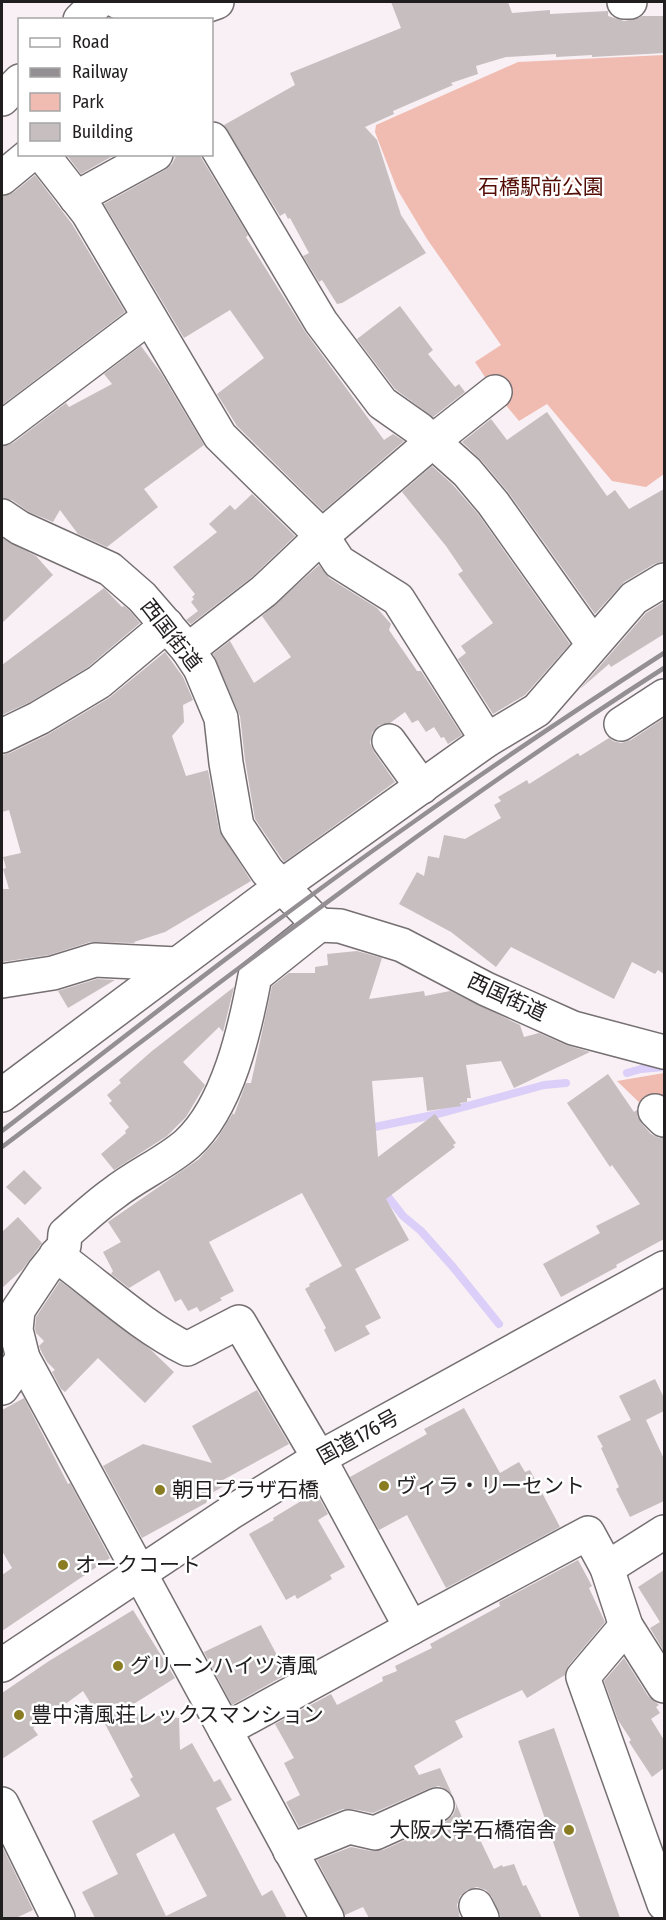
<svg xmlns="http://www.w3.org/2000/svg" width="666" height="1920" viewBox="0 0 666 1920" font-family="'Fira Sans Condensed','Noto Sans JP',sans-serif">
<rect width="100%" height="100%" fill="#f8f0f4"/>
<g fill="#f0bcb2">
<polygon points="664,55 664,474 646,487 612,481 547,404 519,421 495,392 475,362 501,345 427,239 397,189 375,132 376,125 518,62"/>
<polygon points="664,1073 664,1109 645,1108 617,1081"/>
</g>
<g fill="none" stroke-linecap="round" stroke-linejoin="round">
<g stroke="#dbcef8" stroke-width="8">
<polyline points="627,1073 641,1069 664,1067"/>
<polyline points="365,1129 438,1114 544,1085 566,1083"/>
<polyline points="382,1189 403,1216 421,1231 453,1267 499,1324"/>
</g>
</g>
<g fill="#c6bebf" fill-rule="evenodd">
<polygon points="391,2 508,2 512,13 550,10 550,14 608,11 608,16 624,21 639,18 642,16 664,16 664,53 592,57 592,55 556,57 556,54 506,57 476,66 478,74 451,83 453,85 393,111 394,114 365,127 377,140 401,215 426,253 342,303 337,304 322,280 319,282 303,256 309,253 290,218 288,219 285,213 280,216 224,125 295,85 290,73 401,28"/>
<polygon points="66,154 116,154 81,174"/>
<polygon points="177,154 199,154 248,235 246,237 306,333 384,440 393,434 404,441 323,511 237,426 217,394 264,358 230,310 184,338 104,204 165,170 172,164"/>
<polygon points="35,175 72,224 125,312 2,405 2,196 14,192"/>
<polygon points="400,306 433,350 428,354 455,387 459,384 465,392 433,417 395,389 357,339"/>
<polygon points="141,346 161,373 204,445 144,489 158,507 107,547 78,534 60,510 53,522 29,512 12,500 2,498 2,446 13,443 66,403 69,407 112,384 104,374"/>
<polygon points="547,412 607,496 615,490 629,509 664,489 664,561 654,564 624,582 595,614 508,492 481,460 462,442 491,419 507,440"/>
<polygon points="432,466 453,485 478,514 570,644 525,695 493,714 458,659 466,653 461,646 493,623 458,574 463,571 446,546 402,492"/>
<polygon points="252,494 295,536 252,577 191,624 186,620 198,611 191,602 194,599 192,597 195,594 173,567 217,532 209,524 230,505 235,510"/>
<polygon points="2,538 36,556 53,575 2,623"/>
<polygon points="319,565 329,578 377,608 391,624 389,630 417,671 421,671 462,735 448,744 444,737 441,738 434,727 426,732 418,720 412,723 405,712 390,723 379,725 372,733 370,743 374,752 395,782 284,862 255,819 245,760 240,716 213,654 230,641 254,683 291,657 262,616"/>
<polygon points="104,588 122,607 124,606 129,610 140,623 88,667 30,702 2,715 2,665"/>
<polygon points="664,602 664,634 611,667 609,664 580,689 646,613"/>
<polygon points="165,652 183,677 193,700 183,705 184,722 172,736 186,776 208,770 219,830 251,881 165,932 134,942 135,943 90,942 49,955 2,962 2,889 9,889 3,869 6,868 3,857 21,853 9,810 2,812 2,755 10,753 47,735 109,698"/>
<polygon points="664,718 664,974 658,970 655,974 632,962 614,999 511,947 496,967 451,932 399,904 417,872 424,876 428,856 439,858 444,835 465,839 501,818 494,805 501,801 498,797 527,780 529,784 578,753 580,756 609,738 613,741 621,743 631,740"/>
<polygon points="357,951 382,958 369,999 424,991 425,996 450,991 520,1025 524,1037 539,1033 566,1045 590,1052 514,1088 501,1061 466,1065 471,1098 467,1098 467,1102 460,1103 461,1106 427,1111 423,1077 372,1081 378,1157 435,1114 456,1143 453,1145 455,1147 386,1199 409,1240 355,1269 381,1318 365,1326 370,1334 335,1352 324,1330 326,1328 305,1289 310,1286 309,1284 342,1266 302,1193 209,1242 234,1291 220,1298 222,1300 200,1312 197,1307 188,1311 181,1299 175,1302 159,1270 129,1288 111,1274 113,1271 103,1252 121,1242 108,1222 199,1159 217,1139 233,1113 234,1115 246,1083 251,1083 272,986 289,973 315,973 315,967 328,965 327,954"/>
<polygon points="97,979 115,980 68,1008 58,991"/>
<polygon points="234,987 223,1032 219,1027 183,1062 205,1085 186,1117 167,1136 114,1170 101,1154 126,1133 125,1131 129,1127 109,1103 112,1101 107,1095 121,1083 119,1080 152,1051"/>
<polygon points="608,1074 634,1112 637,1110 637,1116 642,1124 651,1134 659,1138 664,1138 664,1239 616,1265 617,1267 561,1297 543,1264 600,1233 596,1226 640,1204 612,1165 610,1167 567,1103"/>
<polygon points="24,1170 42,1188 25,1205 6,1187"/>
<polygon points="18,1217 42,1243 22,1270 2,1288 2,1232"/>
<polygon points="60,1281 150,1349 174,1372 145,1403 98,1358 65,1392 61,1389 52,1372 55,1370 47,1362 41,1351 39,1346 44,1341 36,1333 35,1329 36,1317"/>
<polygon points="655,1379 664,1398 664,1411 646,1420 664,1459 664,1501 630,1517 616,1489 619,1487 601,1448 603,1447 597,1436 631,1420 619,1396"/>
<polygon points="257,1390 289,1444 221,1481 224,1486 210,1494 206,1503 142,1538 103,1466 143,1444 212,1463 192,1426"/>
<polygon points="24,1398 68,1484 70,1483 110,1558 2,1631 2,1575 12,1568 2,1551 2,1410"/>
<polygon points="464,1408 500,1473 519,1462 525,1472 530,1470 560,1527 446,1588 407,1515 379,1530 350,1477 427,1434 424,1429"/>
<polygon points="316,1492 328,1514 318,1520 345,1567 330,1575 332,1579 297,1599 295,1595 286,1600 249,1534 274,1520 273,1518"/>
<polygon points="578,1560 592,1586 589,1588 605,1622 569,1665 565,1675 527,1698 522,1690 455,1721 463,1737 414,1766 419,1775 440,1768 452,1794 447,1790 439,1786 430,1788 373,1813 353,1809 343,1809 299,1827 286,1802 300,1795 284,1763 294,1758 275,1724 331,1694 337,1705 383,1681 382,1677 397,1671 395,1666 432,1648 430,1644 500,1606 499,1602"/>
<polygon points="664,1570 664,1649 663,1650 650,1628 660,1622 638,1587"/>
<path d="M133,1610L175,1678L121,1712L179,1718L180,1750L192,1743L214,1782L220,1779L232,1800L216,1808L262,1896L272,1890L287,1918H95L82,1892L118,1874L92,1821L140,1796L130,1779L133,1777L104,1722L103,1723L83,1691L33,1728L38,1735L2,1759V1693L49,1661ZM174,1833L207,1896L166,1916L136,1854Z"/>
<polygon points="261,1625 287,1674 232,1705 204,1652"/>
<polygon points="624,1658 648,1696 659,1705 656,1707 660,1713 651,1719 664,1740 664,1768 652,1777 629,1742 631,1740 618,1720 604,1681"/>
<polygon points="554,1728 620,1918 580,1918 569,1888 518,1741"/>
<polygon points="455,1801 466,1827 472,1823 494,1869 502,1865 503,1867 514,1864 523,1886 526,1885 542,1918 501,1918 492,1897 486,1890 477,1887 467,1890 460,1896 457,1905 460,1918 369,1918 363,1907 345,1915 317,1860 351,1847 371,1851 383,1850 445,1822 453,1815 456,1807"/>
<polygon points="2,1846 33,1910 16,1918 2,1918"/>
</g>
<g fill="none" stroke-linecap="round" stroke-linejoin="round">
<defs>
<g id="minor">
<polyline points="118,2 160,11 186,13 217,2"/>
<polyline points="624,2 630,2"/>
<polyline points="80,20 98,2"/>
<polyline points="2,99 20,81"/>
<polyline points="212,139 321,322 382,403 419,429 467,472 493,503 593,644"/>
<polyline points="42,154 88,213 220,436 322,536 339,562 398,599 487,740"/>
<polyline points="2,178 31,154"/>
<polyline points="76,198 156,154"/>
<polyline points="2,428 149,317"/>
<polyline points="2,516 20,528 110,569 142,597 188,650 200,668 221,718 226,763 237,826 267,871 319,925"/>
<polyline points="188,650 264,591 322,536 433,441 495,392"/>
<polyline points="621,724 664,696"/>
<polyline points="2,736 39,718 99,682 167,625"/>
<polyline points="389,741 422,787"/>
<path d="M319,925L255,976C245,1029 228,1107 187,1144C165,1163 137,1175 114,1193C97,1205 81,1220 65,1234L64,1246L44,1271L18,1310L16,1330L23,1358L327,1918"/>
<polyline points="319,925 340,926 402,945 486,989 573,1028 664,1052"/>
<polyline points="2,981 53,973 95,960 177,964"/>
<polyline points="2,1095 282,886 487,740 537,710 634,598 664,580"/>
<polyline points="655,1111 664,1120"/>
<path d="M56,1255C99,1286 139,1325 187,1349L239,1322L319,1458L411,1628L588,1533L607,1568L626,1626L664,1686"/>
<polyline points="2,1388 23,1358"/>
<polyline points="607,1568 664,1532"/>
<polyline points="626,1626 583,1677 664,1904"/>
<polyline points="225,1730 411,1628"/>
<polyline points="2,1804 58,1918"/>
<polyline points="290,1851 349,1827 375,1833 437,1805"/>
<polyline points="476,1906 482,1918"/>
</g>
<polyline id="highway" points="2,1665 230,1513 319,1458 664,1268"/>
</defs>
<use href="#minor" stroke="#756f72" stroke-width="36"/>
<use href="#highway" stroke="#756f72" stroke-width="36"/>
<use href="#minor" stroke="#fff" stroke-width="33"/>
<use href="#highway" stroke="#fff" stroke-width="33"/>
<g stroke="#948f92" stroke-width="4.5">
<path d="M2,1131C137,1027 272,921 412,823C495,764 579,708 664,653"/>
<path d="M2,1147C220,983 434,815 664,668"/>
</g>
</g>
<g fill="#8a7c22" stroke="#fff" stroke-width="2">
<circle cx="384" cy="1486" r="6"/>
<circle cx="160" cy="1490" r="6"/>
<circle cx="63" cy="1565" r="6"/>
<circle cx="118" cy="1666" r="6"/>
<circle cx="19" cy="1715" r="6"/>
<circle cx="569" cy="1830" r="6"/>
</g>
<g text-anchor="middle" stroke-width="5" stroke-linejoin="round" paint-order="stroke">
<g font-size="21" fill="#520c03" stroke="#fff">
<text x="541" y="194">石橋駅前公園</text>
</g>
<g font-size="21" fill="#211e20" stroke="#fff">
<text transform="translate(171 635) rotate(52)" y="7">西国街道</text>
<text transform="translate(507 997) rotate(25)" y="7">西国街道</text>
<text transform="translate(358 1437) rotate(-29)" y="7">国道176号</text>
</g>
<g font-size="21" fill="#211e20" stroke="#fff" text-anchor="start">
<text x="396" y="1493">ヴィラ・リーセント</text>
<text x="172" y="1497">朝日プラザ石橋</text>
<text x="75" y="1572">オークコート</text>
<text x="130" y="1673">グリーンハイツ清風</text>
<text x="31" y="1722">豊中清風荘レックスマンション</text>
<text x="557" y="1837" text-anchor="end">大阪大学石橋宿舎</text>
</g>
</g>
<rect width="666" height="1920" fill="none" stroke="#211e20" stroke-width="6"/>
<rect x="18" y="18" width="195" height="138" fill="#ffffff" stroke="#a6a5a6" stroke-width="1.5"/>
<rect x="30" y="38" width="30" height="9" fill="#ffffff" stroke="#a6a5a6" stroke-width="1.5"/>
<text x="72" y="48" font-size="18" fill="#211e20">Road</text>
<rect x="30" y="68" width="30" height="9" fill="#948f92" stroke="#a6a5a6" stroke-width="1.5"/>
<text x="72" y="78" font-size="18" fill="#211e20">Railway</text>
<rect x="30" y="93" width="30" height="18" fill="#f0bcb2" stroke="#a6a5a6" stroke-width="1.5"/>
<text x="72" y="108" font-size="18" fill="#211e20">Park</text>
<rect x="30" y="123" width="30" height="18" fill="#c6bebf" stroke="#a6a5a6" stroke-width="1.5"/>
<text x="72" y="138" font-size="18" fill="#211e20">Building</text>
</svg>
